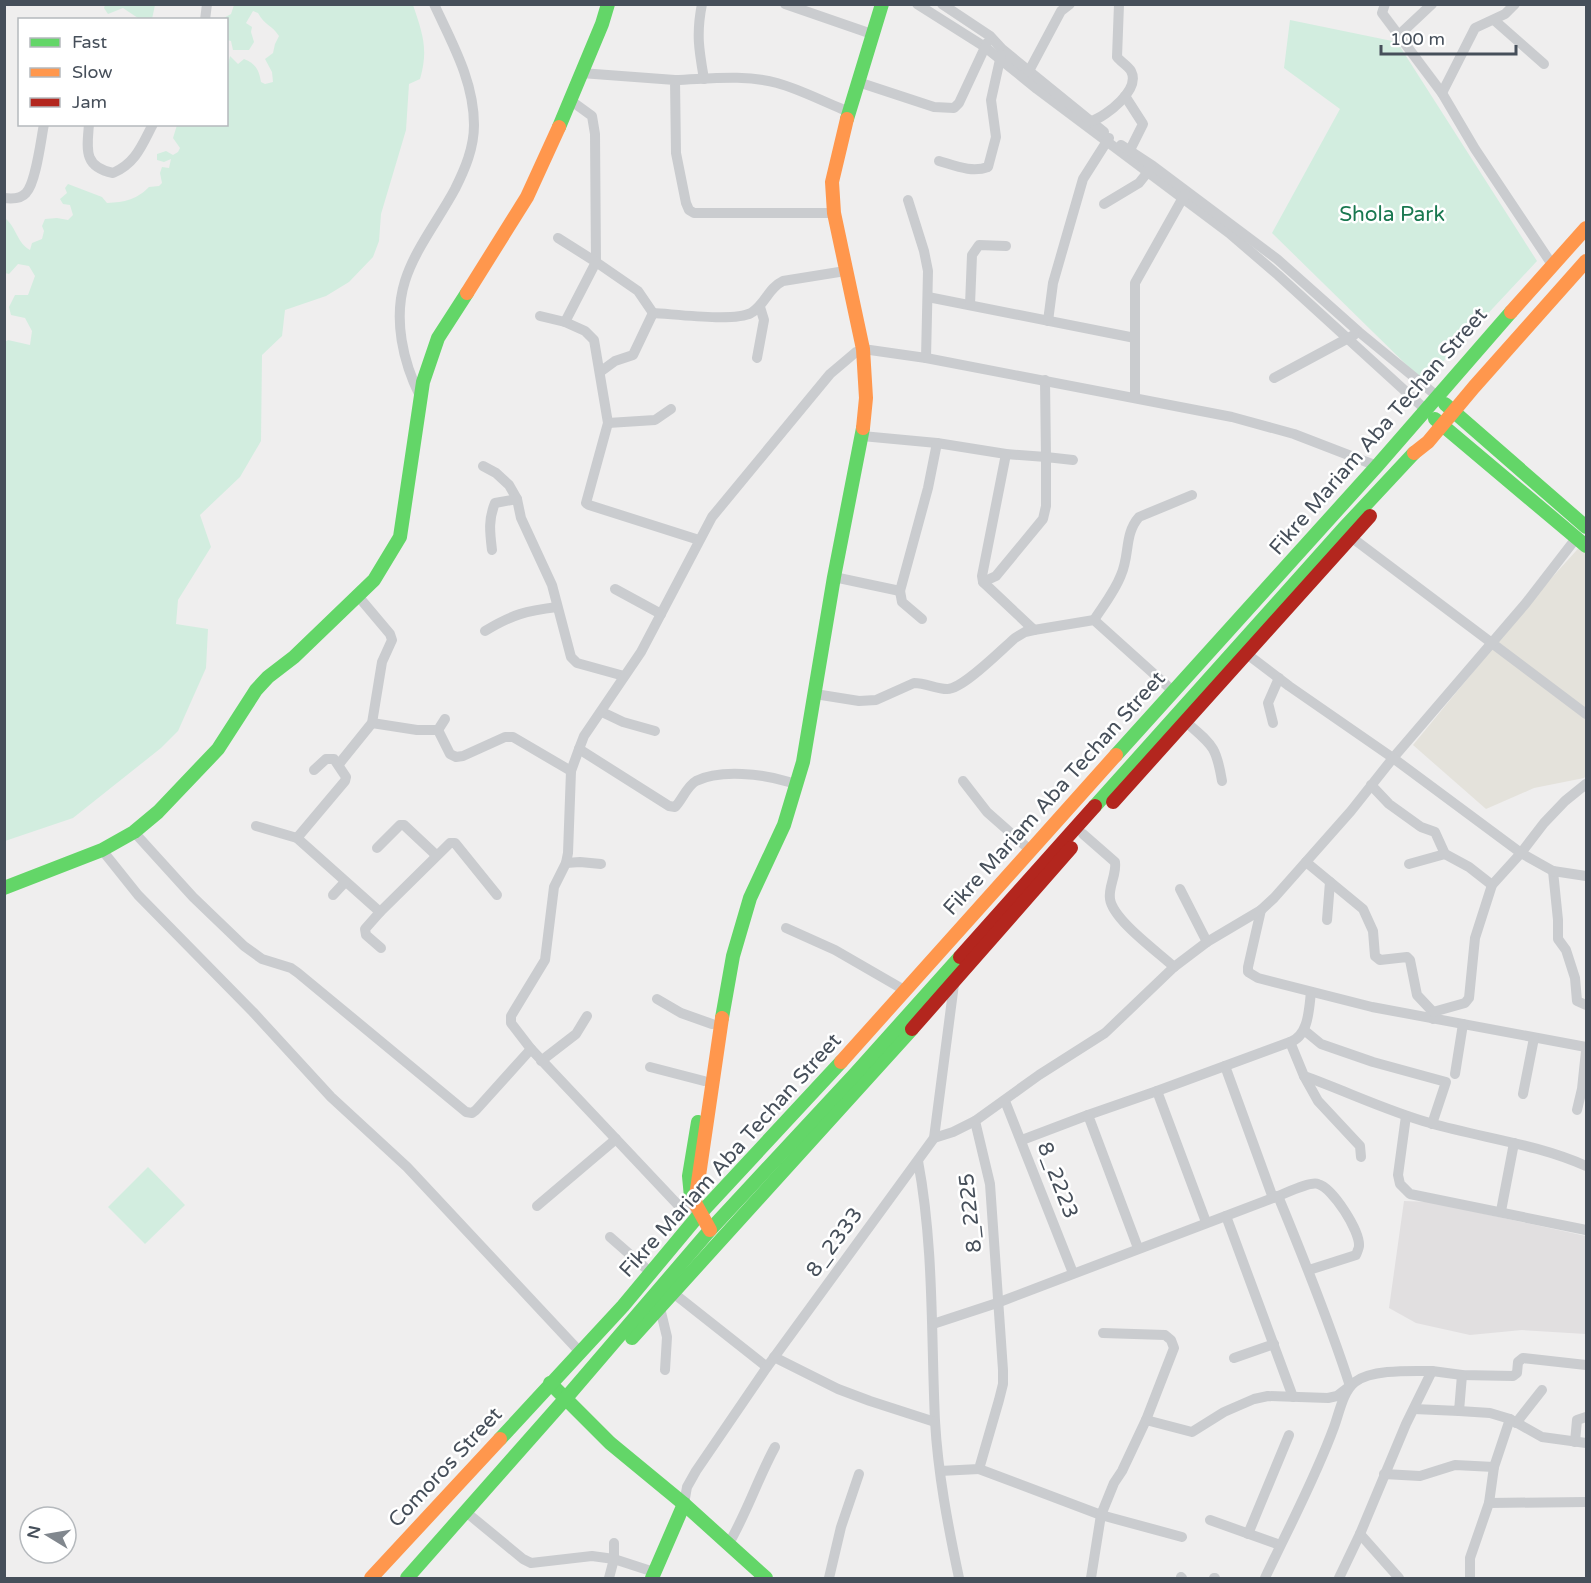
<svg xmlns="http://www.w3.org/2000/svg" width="1591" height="1583" viewBox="0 0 1591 1583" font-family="'Varela Round',sans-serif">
<rect width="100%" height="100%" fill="#efeeee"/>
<polygon fill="#e4e2db" points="1585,541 1586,775 1584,778 1534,788 1486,809 1413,745 1537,594"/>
<polygon fill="#e1dfe0" points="1404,1201 1430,1202 1586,1236 1586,1334 1522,1330 1470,1335 1416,1323 1389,1308"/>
<g fill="#d2eddf">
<polygon points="105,5 105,4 155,5 152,19 138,18 123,8 108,14 104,8"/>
<path d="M234,5H413C422,32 429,49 420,79L409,84L406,130L381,214L379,241L373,257L349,282L326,296L285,310L282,336L262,355L261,441L240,477L200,515L211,547L178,600L176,624L208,629L206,668L178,731L161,748L73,818L5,841V342L8,340L30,345L32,331L25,318L11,315L9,307L15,295H28L35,276L29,266L18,264L9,274L5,273V218C17,228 17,243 30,250L32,243L42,239L44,231L42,226L45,219L57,218L68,220L73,215L70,205L63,204L60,199L67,193L65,188L68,184L102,197L107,203C125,202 136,200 149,187L159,186L162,183L160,173L162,167L169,168L171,159L164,162L157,160V154L166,151L173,155L178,152L180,148L173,138L177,125L226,124L227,68L230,56L238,64L244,59C256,64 259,70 261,82L265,84L273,82L272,72L265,59L273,53L275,44L279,36C272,25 265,26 258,13L253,11L246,23L252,27L251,32L254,42L249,50H233L231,41L227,40L226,20L222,19L231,14Z"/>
<polygon points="1290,20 1397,42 1537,261 1424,382 1272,233 1340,109 1284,68"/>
<polygon points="148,1167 185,1205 145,1244 108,1207"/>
</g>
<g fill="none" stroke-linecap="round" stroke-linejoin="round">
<g stroke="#cacccf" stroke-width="10">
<path d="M702,4C696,34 699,50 704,79"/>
<polyline points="785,4 866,32"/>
<polyline points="917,4 985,47 1037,89 1229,233 1278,275 1426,410"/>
<polyline points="942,4 990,36 1002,49 1104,132"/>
<polyline points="1385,4 1382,13 1442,93 1475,149 1553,266"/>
<polyline points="205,20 207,4"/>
<polyline points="1494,20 1544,64"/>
<polyline points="1399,35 1432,4"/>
<polyline points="1029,71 1061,11 1070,4"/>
<polyline points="581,73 675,80 676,153 686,203 689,210 694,213 834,213"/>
<path d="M675,80C708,79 744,74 777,83C799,89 820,100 842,109"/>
<polyline points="858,82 934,107 954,108 959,103 987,43"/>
<polyline points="1442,93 1475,28 1505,14 1515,4"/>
<polyline points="1125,96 1143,124 1130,150"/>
<polyline points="570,100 592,116 595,134 596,262 638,291 653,313"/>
<path d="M1092,121C1106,116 1141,90 1131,71C1128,66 1121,62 1117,57L1119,4"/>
<path d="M89,124C87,149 83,167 113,173C136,163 142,145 153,124"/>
<polyline points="1121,145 1153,166 1277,259 1359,332 1437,396"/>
<path d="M939,161C956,166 972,173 988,167L996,137L991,100L1001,55"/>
<path d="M4,198C12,199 21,199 26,193C36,183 41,139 44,124"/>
<polyline points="908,200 924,251 928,271 926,358"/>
<polyline points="1104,204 1139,183 1151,168"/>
<polyline points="558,238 596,262 565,322 585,331 594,340 608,423 586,503 589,505 699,540"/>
<polyline points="928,297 1135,338"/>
<polyline points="970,305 972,255 979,245 1006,246"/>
<path d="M653,313C674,314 734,322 751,313C765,305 768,288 783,281L839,272"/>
<polyline points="540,316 565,322"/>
<polyline points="1048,321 1053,283 1083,179 1109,138"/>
<polyline points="757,358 764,320 760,307"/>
<polyline points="600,372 615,361 633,355 653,313"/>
<polyline points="1274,378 1354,335"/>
<path d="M420,396C403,362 393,319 405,281C415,249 439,219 455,189C465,169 474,148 474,125C474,81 452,43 434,4"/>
<polyline points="1135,397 1135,283 1185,194"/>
<polyline points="608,423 655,420 671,409"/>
<polyline points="862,436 937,443 1006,454 1046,457 1045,380"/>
<polyline points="1006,454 982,576 983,582 1034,630"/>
<polyline points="483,466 496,473 509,485 517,499 521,518 552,585 571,657 577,663 624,676"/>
<polyline points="1351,537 1586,714"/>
<path d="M492,550C490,533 488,520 495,503L517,499"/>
<polyline points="834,577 900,591 928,488 937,443"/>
<polyline points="983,582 996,576 1043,519 1046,506 1046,457 1073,460"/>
<polyline points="615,589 661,614"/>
<polyline points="900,591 902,602 922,619"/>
<path d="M1094,620C1103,606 1115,591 1121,575C1130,555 1124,534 1139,517L1192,495"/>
<path d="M485,631C513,614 526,611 557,607"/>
<polyline points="1247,654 1289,686 1393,758 1526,603 1577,537"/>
<path d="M815,694L859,701L876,700L914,683C926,683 936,689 947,689C962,690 1001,650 1015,638L1025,632L1034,630L1094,620L1174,692"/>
<polyline points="602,712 623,722 655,731"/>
<path d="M1186,722C1212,745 1216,745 1222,781"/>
<polyline points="372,723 417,730 438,730 445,719"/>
<polyline points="1273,723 1268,703 1279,678"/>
<polyline points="438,730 450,754 456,757 463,756 505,737 513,737 571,771"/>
<path d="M579,749L669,806L675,807C682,800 687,786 696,781C720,769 764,774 789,782"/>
<polyline points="339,764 372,723 382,662 392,640 390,634 358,596"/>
<polyline points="963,781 987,812 1030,850"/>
<polyline points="1371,785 1389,804 1421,827 1435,832 1445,854 1469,867 1492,885"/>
<polyline points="256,826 297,838 380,912"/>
<polyline points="134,832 193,897 244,946 262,959 291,968 298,973 466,1112 472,1113 476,1110 531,1049"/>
<path d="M1083,834L1115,862C1117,874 1108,887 1110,899C1113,920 1158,952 1174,967"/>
<polyline points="297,838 345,781 346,777 334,759 326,759 314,770"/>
<polyline points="377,848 400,825 404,825 436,855"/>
<polyline points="102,850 138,895 253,1012 331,1097 407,1167 580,1352"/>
<polyline points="1306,862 1363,909 1373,931 1375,956 1380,960 1407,957 1410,960 1417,995 1433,1012 1433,1019"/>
<polyline points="566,863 580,862 601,864"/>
<polyline points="1409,864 1445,854"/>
<polyline points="1553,871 1558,920 1558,939 1566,950 1575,978 1577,1001 1586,1005"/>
<polyline points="1180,889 1207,942"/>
<polyline points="333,895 345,882"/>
<polyline points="1261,910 1248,967 1248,972 1258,978 1372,1007 1586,1047"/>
<polyline points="1327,920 1330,882"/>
<polyline points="786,928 835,950 906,991"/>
<polyline points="381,948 366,935 365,929 380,912 450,843 455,843 497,895"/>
<polyline points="657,999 681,1013 712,1024"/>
<polyline points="1433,1012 1465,1003 1469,998 1475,938 1492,885 1521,853 1544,823 1565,801 1586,784"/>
<polyline points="1304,1030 1321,1044 1373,1062 1446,1082 1432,1124"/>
<path d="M1290,1042C1309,1036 1309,1008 1311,992"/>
<polyline points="541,1061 576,1034 587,1016"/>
<polyline points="1225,1066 1273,1198"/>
<polyline points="650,1067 704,1081"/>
<polyline points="1455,1074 1463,1024"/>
<polyline points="1304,1076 1318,1101 1360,1146 1361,1157"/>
<path d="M1157,1091L1290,1042L1304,1076C1346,1091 1387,1111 1430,1123C1482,1138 1537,1144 1586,1166"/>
<polyline points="1523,1094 1534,1038"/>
<polyline points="1005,1101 1073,1273"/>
<polyline points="1577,1110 1582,1089 1586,1051"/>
<polyline points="1406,1116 1398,1175 1400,1184 1410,1194 1586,1230"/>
<polyline points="934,1138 953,1132 975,1121 1039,1075 1105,1033 1174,967 1207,942 1261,910 1274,898 1351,811 1393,758 1521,853 1553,871 1586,876"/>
<polyline points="1022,1140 1088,1115"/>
<path d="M918,1161C934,1246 931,1334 935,1421C938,1474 948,1526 959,1578"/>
<path d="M1278,1196C1286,1193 1311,1181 1318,1184C1333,1188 1360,1231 1359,1246C1359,1248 1357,1252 1356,1255L1309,1270"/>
<polyline points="537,1206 616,1139"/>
<polyline points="695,1209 680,1207 531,1049 511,1023 511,1016 545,960 554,887 566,863 568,853 571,771 579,749 584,736 641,652 712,517 830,374 856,352 863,349 926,358 1232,417 1294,434 1377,466"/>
<polyline points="1501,1211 1514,1143"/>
<polyline points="1226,1216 1293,1397"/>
<polyline points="610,1237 650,1272"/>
<polyline points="1138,1248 1088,1115 1157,1091 1206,1222"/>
<polyline points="672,1292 767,1367"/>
<polyline points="660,1308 667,1337 665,1370"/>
<path d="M933,1324L997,1303L1278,1196C1304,1259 1329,1321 1350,1386L1337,1396L1328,1398L1268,1396L1254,1399L1224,1412L1192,1432L1146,1420"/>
<polyline points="774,1357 838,1389 870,1401 935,1422"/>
<polyline points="1234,1358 1274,1344"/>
<polyline points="1432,1371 1462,1375 1513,1376 1517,1373 1518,1362 1523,1358 1586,1365"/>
<polyline points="1414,1409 1459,1411 1462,1375"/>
<polyline points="1459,1411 1490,1413 1510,1419 1542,1437 1586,1443"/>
<polyline points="1516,1423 1542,1390"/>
<polyline points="1575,1442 1577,1420 1586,1417"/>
<polyline points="979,1469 1101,1515 1182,1537"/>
<polyline points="940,1471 979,1469 999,1400 1003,1384 1003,1370 990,1184 975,1121"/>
<polyline points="1384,1474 1420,1476 1455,1465 1494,1467"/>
<polyline points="1489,1503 1494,1467 1510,1419"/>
<polyline points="684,1504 687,1487 696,1471 767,1367 934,1138 954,984"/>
<polyline points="466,1512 523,1559 531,1563 592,1556 614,1559 654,1572"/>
<polyline points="1210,1520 1280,1545"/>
<polyline points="1248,1534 1289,1435"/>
<polyline points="1360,1534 1399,1578"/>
<path d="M728,1545C747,1513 758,1478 775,1447"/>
<polyline points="1181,1577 1182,1578"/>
<polyline points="609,1578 614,1559 614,1543"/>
<polyline points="829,1578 841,1527 859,1474"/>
<polyline points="1091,1578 1101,1515 1114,1483 1122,1471 1146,1420 1174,1348 1171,1340 1165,1335 1103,1333"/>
<polyline points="1214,1578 1215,1578"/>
<path d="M1265,1578C1288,1529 1315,1479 1334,1427C1339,1414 1343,1391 1355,1382C1372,1369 1411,1371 1432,1371L1406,1424L1360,1534L1339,1578"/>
<polyline points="1470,1578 1470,1558 1489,1503 1586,1502"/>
</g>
<g stroke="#63d668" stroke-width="14">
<polyline points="847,119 882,4"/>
<polyline points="559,127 602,24 608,4"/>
<polyline points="1445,404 1586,527"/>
<polyline points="1435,419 1586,546"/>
<polyline points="1116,755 1377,466 1511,312"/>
<polyline points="1095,806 1344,528 1414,453"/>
<polyline points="4,888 102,850 134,832 158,812 218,749 256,690 268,677 294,657 374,580 400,537 423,382 438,338 467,293"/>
<polyline points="722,1018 733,956 750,898 784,825 803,762 834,577 863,428"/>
<polyline points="691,1197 689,1176 698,1122"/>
<polyline points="632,1338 912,1029"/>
<polyline points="550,1383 610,1443 684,1504 766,1578"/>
<polyline points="500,1439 623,1306 698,1216 841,1062"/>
<polyline points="407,1578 566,1398 710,1230 855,1074 960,957"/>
<polyline points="652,1578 684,1504"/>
</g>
<g stroke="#ff974d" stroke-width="14">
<polyline points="847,119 832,182 834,213 863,349 866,398 863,428"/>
<polyline points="467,293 527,197 559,127"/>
<polyline points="1511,312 1586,228"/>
<polyline points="1414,453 1428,442 1474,387 1586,261"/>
<polyline points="841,1062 1116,755"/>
<polyline points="710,1230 695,1203 722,1018"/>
<polyline points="371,1578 500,1439"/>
</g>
<g stroke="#b3261e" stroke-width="14">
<polyline points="1113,802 1370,516"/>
<polyline points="960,957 1095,806"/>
<polyline points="912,1029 1071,848"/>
</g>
</g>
<g text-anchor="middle" stroke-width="5" stroke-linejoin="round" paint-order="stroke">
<g font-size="21" fill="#197850" stroke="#fff">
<text x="1392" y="221">Shola Park</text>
</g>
<g font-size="21" fill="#464f5a" stroke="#fff">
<text transform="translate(1378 431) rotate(-49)" y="7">Fikre Mariam Aba Techan Street</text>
<text transform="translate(1054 793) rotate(-48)" y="7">Fikre Mariam Aba Techan Street</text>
<text transform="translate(730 1155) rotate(-48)" y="7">Fikre Mariam Aba Techan Street</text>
<text transform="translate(1058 1180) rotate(69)" y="7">8_2223</text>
<text transform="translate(970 1213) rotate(-96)" y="7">8_2225</text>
<text transform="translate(834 1242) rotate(-54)" y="7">8_2333</text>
<text transform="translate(445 1467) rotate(-47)" y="7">Comoros Street</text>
</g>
</g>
<rect width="1591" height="1583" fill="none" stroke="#464f5a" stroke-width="12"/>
<rect x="18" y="18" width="210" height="108" fill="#ffffff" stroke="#b5b9bd" stroke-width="1.5"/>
<rect x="30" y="38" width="30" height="9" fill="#63d668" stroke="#b5b9bd" stroke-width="1.5"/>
<text x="72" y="48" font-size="18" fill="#464f5a">Fast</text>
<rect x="30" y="68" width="30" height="9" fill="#ff974d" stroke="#b5b9bd" stroke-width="1.5"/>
<text x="72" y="78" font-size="18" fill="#464f5a">Slow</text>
<rect x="30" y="98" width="30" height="9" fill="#b3261e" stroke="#b5b9bd" stroke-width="1.5"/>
<text x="72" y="108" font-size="18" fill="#464f5a">Jam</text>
<g transform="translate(48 1535) rotate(281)"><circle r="28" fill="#ffffff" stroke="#b5b9bd" stroke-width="1.5"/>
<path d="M0-4.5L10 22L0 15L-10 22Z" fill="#81878e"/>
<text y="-9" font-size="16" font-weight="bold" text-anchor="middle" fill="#464f5a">N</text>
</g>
<path d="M1381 45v9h135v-9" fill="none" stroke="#464f5a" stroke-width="3"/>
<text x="1390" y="45" font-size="18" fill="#464f5a" stroke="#ffffff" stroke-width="4.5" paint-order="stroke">100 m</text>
</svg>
